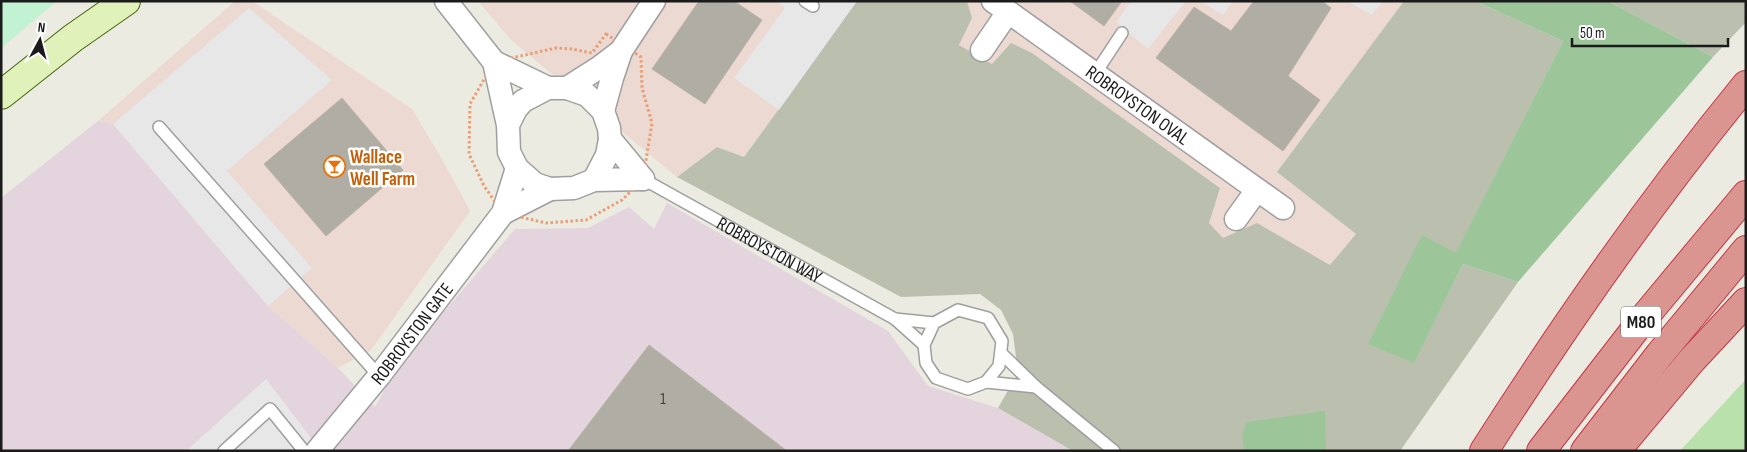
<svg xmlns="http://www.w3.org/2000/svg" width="1747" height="452" viewBox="0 0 1747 452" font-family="'Sofia Sans Condensed',sans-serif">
<rect width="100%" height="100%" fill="#ebebe1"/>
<g fill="#ebd9d2">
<polygon points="235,1 252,1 412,109 443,161 470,211 371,350 338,368 268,306 113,124 98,121"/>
<polygon points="478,1 857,1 744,157 717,147 677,177 512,41"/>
<polygon points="967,1 1404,1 1277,172 1356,234 1330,265 1257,223 1223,239 1209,223 1219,187 1032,53 992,64 959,45 972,18"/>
</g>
<polygon fill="#e4d4dd" points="98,121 113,124 268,306 338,368 375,407 399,364 515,229 588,228 629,207 654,229 667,203 888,331 928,386 998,408 1073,451 1,451 1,198"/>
<g fill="#babfae">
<polygon points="857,1 967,1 972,18 959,45 992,64 1011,43 1032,53 1220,188 1209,223 1223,238 1257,223 1330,265 1356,234 1277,172 1404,1 1475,1 1563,41 1456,254 1422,236 1414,362 1463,264 1518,282 1400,451 1073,451 998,408 1018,373 1013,334 1001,310 980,294 901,297 677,177 717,147 744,157"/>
<polygon points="1608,1 1746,1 1746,22 1713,57"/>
</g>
<polygon fill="#b8e1ac" points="1746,379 1746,451 1680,451"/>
<g fill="#9cc69a">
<polygon points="1475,1 1608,1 1713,57 1518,282 1463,264 1414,363 1368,344 1422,235 1456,253 1563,41"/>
<polygon points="1325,411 1326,451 1244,451 1242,435 1247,422"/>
</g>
<polygon fill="#c1f2d2" points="1,1 57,1 1,48"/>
<g fill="#e7e7e7">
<polygon points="777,1 857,1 779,110 734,78 785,8"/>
<polygon points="1131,1 1186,1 1148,49 1116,22"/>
<polygon points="1200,1 1233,1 1223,15"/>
<polygon points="1347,1 1383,1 1372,15"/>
<polygon points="249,8 332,80 227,171 312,268 268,306 113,124"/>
<polygon points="266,379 321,451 186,451"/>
</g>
<g fill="#b0ada4" stroke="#bbb5a5">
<polygon points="699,1 734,1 762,20 705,104 652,69"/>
<polygon points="1070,1 1122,1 1104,26"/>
<polygon points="1254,1 1322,1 1331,8 1288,76 1320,100 1283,151 1156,58 1194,7 1231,31"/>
<polygon points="342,98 403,170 326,236 264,164"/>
<polygon points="649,345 787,451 568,451"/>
</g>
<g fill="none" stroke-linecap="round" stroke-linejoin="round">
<defs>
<g id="lane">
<polyline points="805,1 813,6"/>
<polyline points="1095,74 1122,33"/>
<polyline points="159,127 379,376"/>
<path id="s1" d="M643,179L895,319L924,345"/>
<polyline points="895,319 934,323 958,310 988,318 1002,341 999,366 986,382 968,389 936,378 926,363 924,345 934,323"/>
<polyline points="1001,353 1036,387 1114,451"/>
<polyline points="986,382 1036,387"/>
<polyline points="224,451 270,409 304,451"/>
</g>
<g id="street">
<polyline points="446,1 494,62 508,125 509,152 517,168 535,184 550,189 574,188 594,180 607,155 610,139 609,128 603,111 587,95 567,88 548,88 523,101 516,109 508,125"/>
<path id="s2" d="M993,1L1283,208"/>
<polyline points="982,50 1008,12"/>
<polyline points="494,62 548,88"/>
<polyline points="567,88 600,67 621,51"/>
<polyline points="603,111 612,78 621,51 654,1"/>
<polyline points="610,139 643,179"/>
<polyline points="594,180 643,179"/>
<polyline points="503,213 550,189"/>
<polyline points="1236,219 1257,190"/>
<path id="s3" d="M317,451L379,376L503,213L517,168"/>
</g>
<polyline id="secondary" points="1,95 73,38 126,1"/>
<g id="highway">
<path d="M1484,451C1565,324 1650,202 1746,85"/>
<polyline points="1541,451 1647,314 1746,195"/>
<polyline points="1585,451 1660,354 1746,250"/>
<polyline points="1616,451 1692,360 1746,302"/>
</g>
</defs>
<use href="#lane" stroke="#9f9f9f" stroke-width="14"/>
<use href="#street" stroke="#9f9f9f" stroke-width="25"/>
<use href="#secondary" stroke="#456410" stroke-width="30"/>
<use href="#highway" stroke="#c23642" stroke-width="30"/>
<polygon stroke="#ea9e74" stroke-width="3" stroke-dasharray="2.5 2.5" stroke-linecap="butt" points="606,34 641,57 642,88 652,123 643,179 622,200 586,220 546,223 503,213 484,186 469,154 470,104 494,62 556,48 572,49 592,53"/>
<use href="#lane" stroke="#fff" stroke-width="11"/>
<use href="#street" stroke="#fff" stroke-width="22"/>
<use href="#secondary" stroke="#e0f1b9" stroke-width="28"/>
<use href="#highway" stroke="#db9590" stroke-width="28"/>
</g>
<defs>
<symbol id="bar-ring" viewBox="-11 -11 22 22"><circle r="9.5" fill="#fff" stroke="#e8710a" stroke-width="1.5"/><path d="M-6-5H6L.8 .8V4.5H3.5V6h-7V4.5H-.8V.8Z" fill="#e8710a"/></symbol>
</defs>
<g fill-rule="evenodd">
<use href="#bar-ring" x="322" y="154" width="25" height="25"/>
</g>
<g text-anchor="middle" stroke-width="5" stroke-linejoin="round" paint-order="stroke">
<g font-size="16" fill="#40403d">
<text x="663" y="404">1</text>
</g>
<rect fill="#fff" stroke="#5f5f5f" stroke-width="1" x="1621" y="306.5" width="40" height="31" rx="4"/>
<g font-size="18" font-weight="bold" fill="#1b1b1b">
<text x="1641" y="328">M80</text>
</g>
<g font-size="19" fill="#1b1b1b" stroke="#fff">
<text dy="7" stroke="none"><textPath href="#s2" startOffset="178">ROBROYSTON OVAL</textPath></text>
<text dy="7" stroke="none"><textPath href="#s1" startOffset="145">ROBROYSTON WAY</textPath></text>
<text dy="7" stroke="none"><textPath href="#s3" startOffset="151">ROBROYSTON GATE</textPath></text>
</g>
<g font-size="19" font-weight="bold" fill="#c56008" stroke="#fff" text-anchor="start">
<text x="350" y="163">Wallace<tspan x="350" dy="22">Well Farm</tspan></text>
</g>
</g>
<rect width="1747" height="452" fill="none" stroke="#1b1b1b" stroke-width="5"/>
<g transform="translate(40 40) rotate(7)" stroke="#ffffff" stroke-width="4" paint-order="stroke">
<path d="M0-4L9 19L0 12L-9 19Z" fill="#1b1b1b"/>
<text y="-8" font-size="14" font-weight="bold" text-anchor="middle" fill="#1b1b1b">N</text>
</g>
<path d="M1572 38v8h156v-8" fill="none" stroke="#1b1b1b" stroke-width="2.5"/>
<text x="1580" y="38" font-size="15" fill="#1b1b1b" stroke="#ffffff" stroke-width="4" paint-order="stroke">50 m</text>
</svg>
